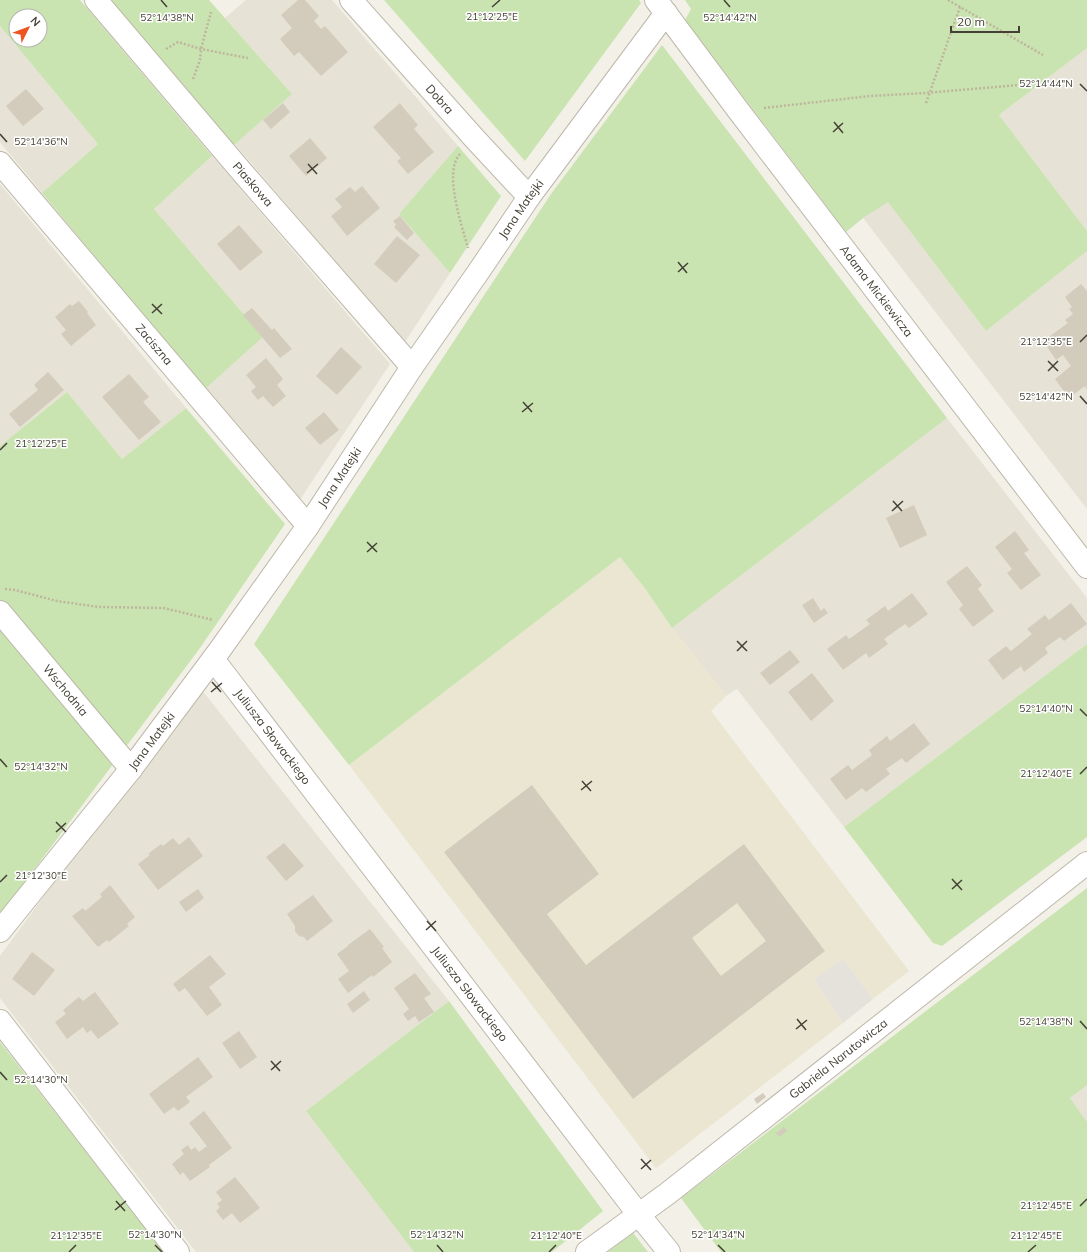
<svg xmlns="http://www.w3.org/2000/svg" width="1087" height="1252" viewBox="0 0 1087 1252" font-family="Mulish,sans-serif">
<rect width="100%" height="100%" fill="#f2f0e7"/>
<g fill="#e6e2d5">
<polygon points="246,0 332,0 458,146 399,214 450,273 403,345 345,279 347,275 235,144 292,94 225,18"/>
<polygon points="0,26 98,144 42,193 0,142"/>
<polygon points="1087,48 1087,231 999,115"/>
<polygon points="212,156 390,364 299,501 205,389 263,337 154,209"/>
<polygon points="0,184 186,408 122,459 67,392 0,446"/>
<polygon points="888,201 986,331 1087,251 1087,509 863,218"/>
<polygon points="947,418 1087,598 1087,644 844,827 737,689 726,696 672,628"/>
<polygon points="201,689 449,1001 306,1111 414,1252 196,1252 0,998 0,956 144,760"/>
<polygon points="1087,1085 1087,1122 1070,1098"/>
</g>
<polygon fill="#e5e1db" points="843,958 873,999 843,1023 814,980"/>
<polygon fill="#ebe6d1" points="620,557 644,587 672,628 726,696 711,711 909,971 873,999 843,959 814,980 843,1023 656,1168 349,765"/>
<g fill="#c9e4b1" fill-rule="evenodd">
<path d="M0,0H80L212,156L154,209L263,337L205,389L42,193L98,144L0,26ZM16,16H40V40H16Z"/>
<polygon points="106,0 209,0 292,94 233,146"/>
<polygon points="384,0 639,0 641,3 525,161"/>
<polygon points="685,0 1087,0 1087,48 999,115 1087,231 1087,251 986,331 888,202 863,218 846,232 685,20 691,9"/>
<polygon points="662,45 947,418 672,628 644,587 620,557 349,765 254,644 551,194"/>
<polygon points="458,146 501,196 450,273 399,214"/>
<polygon points="67,392 122,459 186,408 285,524 200,648 0,915 0,446"/>
<polygon points="1087,644 1087,837 942,946 933,943 844,827"/>
<polygon points="1087,888 1087,1085 1070,1098 1087,1122 1087,1252 721,1252 681,1198"/>
<polygon points="449,1001 603,1211 552,1252 414,1252 306,1111"/>
<polygon points="0,1042 164,1252 0,1252"/>
<polygon points="633,1233 648,1252 608,1252"/>
</g>
<g fill="#d3ccbd" fill-rule="evenodd">
<polygon points="298,0 305,0 319,16 314,21 321,29 325,26 348,52 321,76 299,52 294,56 280,39 292,28 281,15"/>
<polygon points="26,89 44,109 23,126 6,106"/>
<polygon points="283,103 290,112 271,129 263,120"/>
<polygon points="400,103 402,106 418,125 414,129 434,152 408,174 397,161 401,158 373,127"/>
<polygon points="310,138 327,158 306,176 289,156"/>
<polygon points="362,186 380,208 347,236 331,216 342,207 335,199 350,187 355,192"/>
<polygon points="400,216 414,233 407,240 394,227 396,225 393,221"/>
<polygon points="239,225 263,252 240,271 217,244"/>
<polygon points="397,236 420,255 396,283 374,264"/>
<polygon points="1081,284 1087,291 1087,390 1085,386 1069,398 1055,379 1071,366 1063,355 1056,360 1043,341 1068,323 1065,320 1073,314 1069,309 1072,307 1065,297"/>
<polygon points="79,301 88,312 87,313 96,325 71,346 61,334 66,330 55,317 70,304 72,306"/>
<polygon points="252,308 272,330 274,328 292,349 280,358 243,315"/>
<polygon points="341,347 362,367 337,395 316,376"/>
<polygon points="266,358 283,379 277,385 286,396 273,407 263,396 258,400 251,391 256,387 246,375"/>
<polygon points="48,372 64,390 20,427 9,414 38,390 34,385"/>
<polygon points="129,374 149,397 143,402 161,422 139,440 102,397"/>
<polygon points="324,412 339,430 320,445 305,428"/>
<polygon points="914,505 927,535 900,548 886,518"/>
<polygon points="1015,531 1029,550 1024,553 1041,575 1021,590 1007,573 1012,569 995,547"/>
<polygon points="967,566 982,585 978,589 994,611 973,627 959,609 963,605 946,582"/>
<polygon points="912,593 928,614 909,628 905,624 884,639 888,644 869,658 866,653 843,670 827,649 846,635 849,639 870,624 866,620 885,606 888,611"/>
<polygon points="813,598 821,611 824,608 828,613 814,623 802,605"/>
<polygon points="1071,603 1087,624 1064,641 1060,637 1045,648 1048,653 1024,672 1021,666 1003,680 988,660 1006,646 1011,651 1032,634 1027,629 1045,615 1049,620"/>
<polygon points="790,650 800,662 770,685 760,673"/>
<polygon points="812,673 834,701 811,721 788,692"/>
<polygon points="914,723 930,744 906,763 902,758 886,769 890,774 866,792 862,788 846,800 830,779 848,765 852,770 872,755 869,750 887,736 890,741"/>
<path d="M532,785L599,874L547,914L586,965L744,844L825,951L633,1099L444,852ZM737,903L766,941L721,976L692,938Z"/>
<polygon points="189,837 203,856 158,890 138,864 150,855 148,854 161,844 163,846 173,838 179,845"/>
<polygon points="284,843 304,866 286,881 266,857"/>
<polygon points="110,885 135,917 127,924 129,926 109,942 107,940 98,947 72,916 83,908 85,911 102,897 100,894"/>
<polygon points="198,889 204,898 186,912 179,902"/>
<polygon points="313,895 333,921 307,941 304,937 299,936 295,931 295,926 287,914"/>
<polygon points="370,929 384,947 382,948 392,962 373,977 372,975 348,993 338,979 349,971 337,954 348,946 348,945"/>
<polygon points="32,952 55,970 34,996 12,979"/>
<polygon points="210,955 226,974 209,987 222,1005 207,1016 185,988 179,992 173,984"/>
<polygon points="415,973 431,994 424,998 434,1012 419,1022 415,1016 408,1021 403,1014 409,1009 394,988"/>
<polygon points="364,991 370,1000 353,1013 347,1004"/>
<polygon points="95,992 119,1024 98,1039 91,1030 87,1033 83,1027 67,1039 55,1022 66,1014 63,1010 79,997 83,1001"/>
<polygon points="239,1031 257,1057 240,1069 222,1043"/>
<polygon points="198,1057 213,1077 186,1097 190,1102 178,1111 174,1107 164,1114 149,1094"/>
<polygon points="763,1093 766,1097 757,1104 754,1099"/>
<polygon points="204,1111 232,1148 209,1165 210,1167 190,1181 183,1172 180,1175 172,1164 184,1154 181,1150 188,1145 191,1150 195,1147 199,1152 207,1146 189,1123"/>
<polygon points="784,1127 787,1131 779,1137 776,1133"/>
<polygon points="235,1177 260,1208 240,1223 232,1213 223,1220 216,1211 220,1207 217,1204 222,1200 216,1192"/>
</g>
<g fill="none" stroke-linecap="round" stroke-linejoin="round">
<defs>
<g id="minor">
<path id="s1" d="M96,0L242,172L412,367"/>
<path id="s2" d="M351,0L475,139L529,197"/>
<path id="s3" d="M656,0L738,110L1087,567"/>
<path id="s4" d="M0,163L308,526"/>
<path id="s5" d="M0,612L131,769"/>
<path id="s6" d="M213,659L639,1215L669,1252"/>
<path id="s7" d="M0,931L131,769L219,651L308,526L412,367L479,271L529,197L666,13"/>
<polyline points="0,1021 178,1252"/>
<path id="s8" d="M587,1252L667,1194L1087,863"/>
</g>
</defs>
<use href="#minor" stroke="#bdb8aa" stroke-width="24"/>
<g stroke="#beb59c" stroke-width="2.5" stroke-dasharray="2 2" stroke-linecap="butt">
<polyline points="948,0 1043,55"/>
<polyline points="166,49 178,42 201,49 248,58"/>
<polyline points="193,79 200,60 201,49 211,12"/>
<polyline points="926,103 960,7"/>
<polyline points="764,108 870,96 925,93 1019,85"/>
<path d="M460,154C443,172 462,226 468,248"/>
<polyline points="5,589 15,590 57,601 99,607 164,608 213,620"/>
</g>
<use href="#minor" stroke="#fff" stroke-width="22"/>
</g>
<path fill="none" stroke="#454036" stroke-width="1.5" d="M161,0L167,7M724,0L730,7M492,7L500,0M1080,84L1087,91M834,122L843,133M833,132L843,123M0,134L7,142M308,164L317,174M307,173L318,164M678,262L687,273M678,272L688,263M152,304L162,314M152,313L162,304M1080,342L1087,335M1048,361L1058,371M1048,371L1058,361M1080,396L1087,404M523,402L532,412M522,412L533,403M0,450L7,443M893,501L902,511M892,511L903,501M367,542L377,552M367,552L377,543M737,641L747,651M737,651L747,641M212,682L221,692M211,692L222,683M1080,709L1087,716M0,759L7,767M1080,774L1087,767M582,781L591,791M581,790L592,781M56,822L66,832M56,832L66,823M952,879L962,890M0,882L7,875M952,889L962,880M427,921L436,931M426,930L436,921M797,1019L806,1030M1080,1021L1087,1029M796,1029L807,1020M271,1061L280,1071M271,1070L281,1061M0,1072L7,1080M641,1159L651,1170M641,1169L651,1160M116,1201L125,1211M1080,1206L1087,1199M115,1210L126,1201M155,1245L162,1252M437,1245L443,1252M718,1245L725,1252M69,1252L76,1245M549,1252L556,1245M1028,1252L1036,1245"/>
<g text-anchor="middle" stroke-width="3" stroke-linejoin="round" paint-order="stroke">
<g font-size="12" fill="#454036" stroke="#fff">
<text dy="4" stroke="none"><textPath href="#s2" startOffset="133">Dobra</textPath></text>
<text dy="4" stroke="none"><textPath href="#s1" startOffset="242">Piaskowa</textPath></text>
<text dy="4" stroke="none"><textPath href="#s7" startOffset="891">Jana Matejki</textPath></text>
<text dy="4" stroke="none"><textPath href="#s3" startOffset="365">Adama Mickiewicza</textPath></text>
<text dy="4" stroke="none"><textPath href="#s4" startOffset="238">Zaciszna</textPath></text>
<text dy="4" stroke="none"><textPath href="#s7" startOffset="567">Jana Matejki</textPath></text>
<text dy="4" stroke="none"><textPath href="#s5" startOffset="102">Wschodnia</textPath></text>
<text dy="4" stroke="none"><textPath href="#s6" startOffset="98">Juliusza Słowackiego</textPath></text>
<text dy="4" stroke="none"><textPath href="#s7" startOffset="243">Jana Matejki</textPath></text>
<text dy="4" stroke="none"><textPath href="#s6" startOffset="422">Juliusza Słowackiego</textPath></text>
<text dy="4" stroke="none"><textPath href="#s8" startOffset="317">Gabriela Narutowicza</textPath></text>
</g>
</g>
<g font-size="10" text-anchor="middle" fill="#454036" stroke="#fff" stroke-width="3" stroke-linejoin="round" paint-order="stroke">
<text x="492" y="20">21°12'25"E</text>
<text x="730" y="21">52°14'42"N</text>
<text x="167" y="21">52°14'38"N</text>
<text x="1046" y="87">52°14'44"N</text>
<text x="41" y="145">52°14'36"N</text>
<text x="1046" y="345">21°12'35"E</text>
<text x="1046" y="400">52°14'42"N</text>
<text x="41" y="447">21°12'25"E</text>
<text x="1046" y="712">52°14'40"N</text>
<text x="41" y="770">52°14'32"N</text>
<text x="1046" y="777">21°12'40"E</text>
<text x="41" y="879">21°12'30"E</text>
<text x="1046" y="1025">52°14'38"N</text>
<text x="41" y="1083">52°14'30"N</text>
<text x="1046" y="1209">21°12'45"E</text>
<text x="155" y="1238">52°14'30"N</text>
<text x="437" y="1238">52°14'32"N</text>
<text x="718" y="1238">52°14'34"N</text>
<text x="76" y="1239">21°12'35"E</text>
<text x="556" y="1239">21°12'40"E</text>
<text x="1036" y="1239">21°12'45"E</text>
</g>
<g transform="translate(28 28) rotate(48)"><circle r="19" fill="#ffffff" stroke="#b5b3af"/>
<path d="M0-3L7 15L0 10L-7 15Z" fill="#ee5322"/>
<text y="-6" font-size="11" font-weight="bold" text-anchor="middle" fill="#454036">N</text>
</g>
<path d="M951 26v6h68v-6" fill="none" stroke="#454036" stroke-width="2"/>
<text x="957" y="26" font-size="12" fill="#454036" stroke="#ffffff" stroke-width="3" paint-order="stroke">20 m</text>
</svg>
